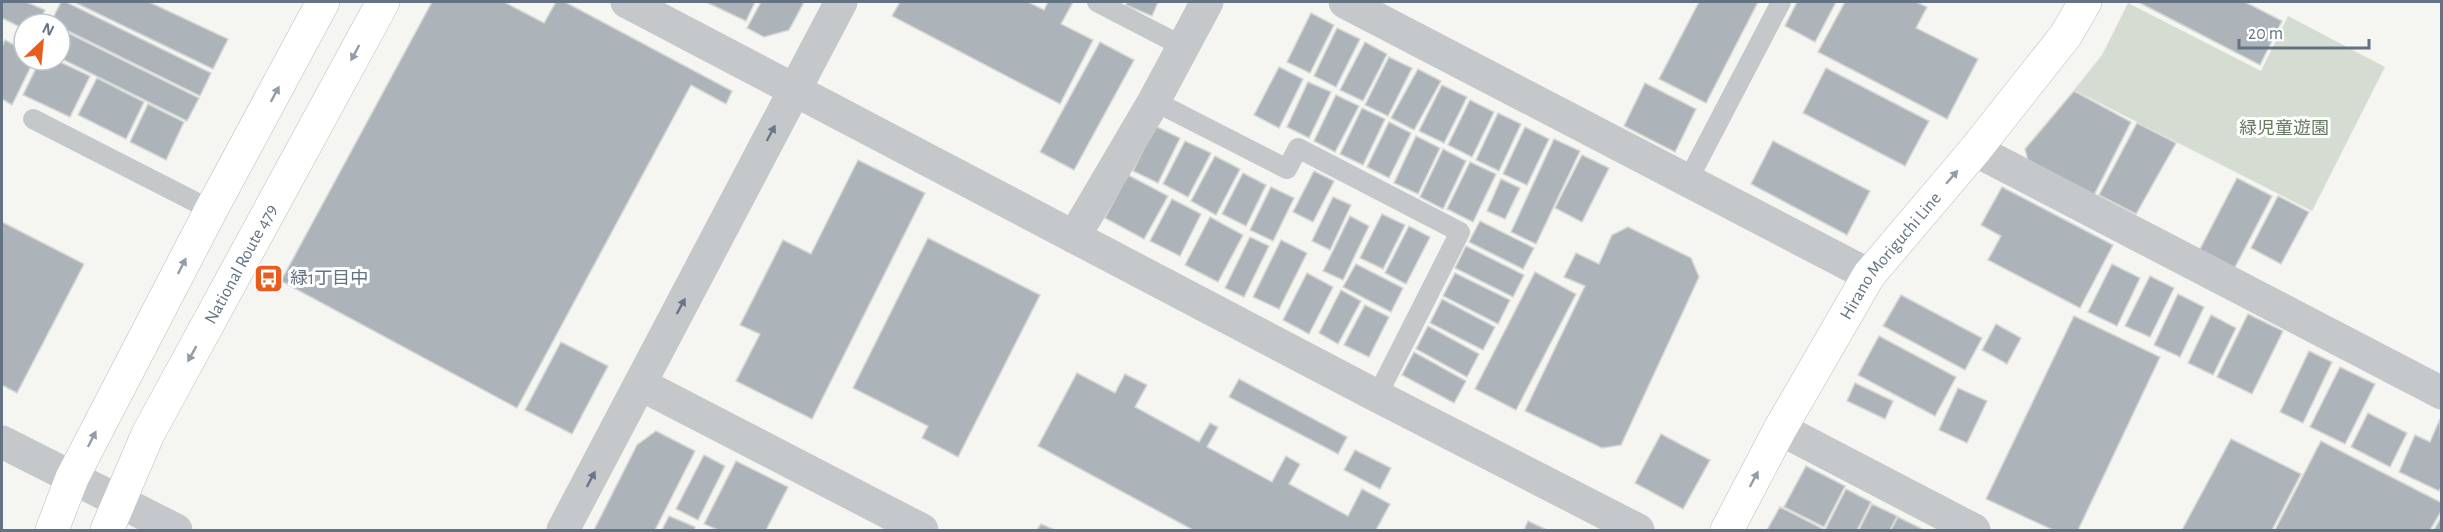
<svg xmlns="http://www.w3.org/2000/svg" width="2443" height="532" viewBox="0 0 2443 532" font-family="'Alegreya Sans','Noto Sans JP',sans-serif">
<rect width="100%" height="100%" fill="#f5f5f1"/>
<polygon fill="#d5ddd2" points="2128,3 2261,71 2288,16 2385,67 2312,211 2074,90 2102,55"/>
<g fill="#acb3b9" stroke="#d6d7d4" stroke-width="1.5">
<polygon points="2,2 26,2 45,10 38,24 24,24 24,29 2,18"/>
<polygon points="61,2 66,2 211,73 200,96 60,27 60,24 51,22"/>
<polygon points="74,2 149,2 228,39 213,69"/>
<polygon points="432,2 504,2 544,23 556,2 565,2 732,91 726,104 691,85 517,408 281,281"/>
<polygon points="706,2 755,2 746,21"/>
<polygon points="761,2 804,2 789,30 764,37 747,28"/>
<polygon points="900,2 1028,2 1044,10 1048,2 1073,2 1061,24 1093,40 1060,104 892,16"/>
<polygon points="1127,2 1158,2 1152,16 1126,5"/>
<polygon points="1699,2 1758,2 1706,103 1659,79"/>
<polygon points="1797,2 1836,2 1815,42 1785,26"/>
<polygon points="1845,2 1916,2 1927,7 1916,28 1978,59 1947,119 1818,52"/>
<polygon points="2138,2 2245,2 2282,21 2260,65"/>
<polygon points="1311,13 1334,25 1310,73 1287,62"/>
<polygon points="1337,28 1360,39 1336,87 1314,76"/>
<polygon points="60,29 199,98 187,121 60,58"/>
<polygon points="5,40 24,50 24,60 34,60 12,105 2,99 2,47"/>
<polygon points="1100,42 1134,60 1074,170 1040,152"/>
<polygon points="1365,42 1387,54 1363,101 1340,90"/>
<polygon points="1389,57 1412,68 1388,116 1365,105"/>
<polygon points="40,60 56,60 90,76 70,117 23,95"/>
<polygon points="1279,67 1303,79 1279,128 1254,115"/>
<polygon points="1826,68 1929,121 1905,166 1803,113"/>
<polygon points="1418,69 1441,81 1414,130 1391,118"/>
<polygon points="97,78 144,102 126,139 78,115"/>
<polygon points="1308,82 1331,92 1309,138 1287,127"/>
<polygon points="1645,83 1696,109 1675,152 1624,126"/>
<polygon points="1442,85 1467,97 1444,143 1419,131"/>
<polygon points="2074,91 2131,122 2094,195 2028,161 2025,149"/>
<polygon points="1336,95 1359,106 1335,152 1314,141"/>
<polygon points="1470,100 1494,112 1472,157 1448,145"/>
<polygon points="148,104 184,122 166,160 130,142"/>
<polygon points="1362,108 1385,119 1363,165 1340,154"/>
<polygon points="1498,113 1521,124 1499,171 1476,160"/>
<polygon points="1389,122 1411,133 1389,178 1367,167"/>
<polygon points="2137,123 2176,143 2136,214 2099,195"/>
<polygon points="1155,126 1180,138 1158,183 1133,171"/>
<polygon points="1525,127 1549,139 1527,185 1503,174"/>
<polygon points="1416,136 1440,148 1418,194 1394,183"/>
<polygon points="1554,139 1580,151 1536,244 1511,232"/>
<polygon points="1185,141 1211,153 1188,197 1163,184"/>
<polygon points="1773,141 1870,191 1847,235 1751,184"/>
<polygon points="1443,149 1466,161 1443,209 1420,197"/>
<polygon points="1582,155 1609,168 1582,222 1555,208"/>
<polygon points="1215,156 1240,169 1216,215 1191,201"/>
<polygon points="858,160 925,193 812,419 736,381 760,334 740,325 783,240 811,254"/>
<polygon points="1470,162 1496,174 1473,222 1447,209"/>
<polygon points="1314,171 1334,181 1313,222 1293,212"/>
<polygon points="1243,173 1266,185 1246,226 1222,214"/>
<polygon points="1128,175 1168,196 1144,239 1105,218"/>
<polygon points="2237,178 2272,196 2234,269 2199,251"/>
<polygon points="1501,179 1520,188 1505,219 1487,211"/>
<polygon points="1271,187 1294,198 1273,241 1250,230"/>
<polygon points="2002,187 2113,245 2080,308 1988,260 2001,236 1981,225"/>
<polygon points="2278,196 2309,212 2281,264 2251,248"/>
<polygon points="1333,197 1351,205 1330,250 1312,241"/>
<polygon points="1172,199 1201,214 1180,256 1150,241"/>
<polygon points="1382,214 1405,225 1383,269 1360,258"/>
<polygon points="1350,216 1369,226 1343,280 1323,271"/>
<polygon points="1210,217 1243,235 1218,282 1185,265"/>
<polygon points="1480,221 1534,248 1523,269 1469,242"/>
<polygon points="2,222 84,264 17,393 2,385"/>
<polygon points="1409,226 1430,237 1406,284 1385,273"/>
<polygon points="1628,227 1691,258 1699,277 1621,445 1602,448 1525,411 1585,286 1564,277 1576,253 1599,264 1612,235"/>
<polygon points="1250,237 1269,246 1244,297 1225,288"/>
<polygon points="928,238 1040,295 958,457 922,438 928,426 853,388"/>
<polygon points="1281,240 1307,253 1279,309 1253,297"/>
<polygon points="1466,246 1524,275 1513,297 1455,268"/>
<polygon points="1356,264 1403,288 1391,312 1343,287"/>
<polygon points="2112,264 2140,278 2117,326 2088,312"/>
<polygon points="1535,272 1576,294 1516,410 1475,389"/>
<polygon points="1307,273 1333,287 1309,334 1283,320"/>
<polygon points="1455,273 1510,300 1498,324 1443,296"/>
<polygon points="2150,276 2174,288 2150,337 2125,326"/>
<polygon points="1341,290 1361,301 1338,344 1319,333"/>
<polygon points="2178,294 2204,307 2180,357 2154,345"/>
<polygon points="1901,295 1982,338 1965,370 1883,326"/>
<polygon points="1442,299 1495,327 1483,350 1430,323"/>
<polygon points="1365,305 1389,317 1369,357 1344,345"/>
<polygon points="2248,314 2283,331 2252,394 2217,377"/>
<polygon points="2211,315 2236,328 2213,375 2188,363"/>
<polygon points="2074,316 2160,357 2078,530 2053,530 1986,499"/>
<polygon points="1996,324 2021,338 2007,364 1982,350"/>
<polygon points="1428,326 1479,354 1467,377 1416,349"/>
<polygon points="1879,336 1956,377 1935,416 1858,375"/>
<polygon points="561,342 608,366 572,434 525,410"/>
<polygon points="2309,351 2332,362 2303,423 2280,412"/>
<polygon points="1414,352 1466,381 1454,403 1402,375"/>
<polygon points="2340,367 2375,384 2345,444 2310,427"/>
<polygon points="1077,373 1115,393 1125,374 1147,385 1135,407 1199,442 1210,423 1218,427 1207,447 1272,482 1286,456 1300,464 1289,484 1348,516 1362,489 1390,504 1376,530 1193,530 1038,446"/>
<polygon points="1239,379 1347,437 1338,454 1229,397"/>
<polygon points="1855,383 1893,401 1885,419 1847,401"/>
<polygon points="1958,388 1987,401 1967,443 1939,430"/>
<polygon points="2368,413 2407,433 2390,467 2351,447"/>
<polygon points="2440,419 2442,485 2439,491 2399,472 2415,435 2430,442"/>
<polygon points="656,431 695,451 655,530 594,530 637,445"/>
<polygon points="1661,434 1710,460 1683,509 1635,483"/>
<polygon points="2231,439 2301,474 2272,530 2182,530"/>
<polygon points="2321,441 2442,503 2442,510 2430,530 2275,530"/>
<polygon points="1355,450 1391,468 1380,489 1344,470"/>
<polygon points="704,455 725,466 698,520 676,509"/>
<polygon points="736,461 788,487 766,530 718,530 704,524"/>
<polygon points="1806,466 1845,486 1824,527 1784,507"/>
<polygon points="1846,489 1871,502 1857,530 1825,530"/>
<polygon points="1872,504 1897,516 1890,530 1859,530"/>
<polygon points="1780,507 1823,529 1822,530 1767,530"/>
<polygon points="669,516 695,527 694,530 662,530"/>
<polygon points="2442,516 2442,530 2434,530"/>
<polygon points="1898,517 1924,530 1891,530"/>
<polygon points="1528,521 1547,530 1524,530"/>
<polygon points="1041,524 1055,530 1037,530"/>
</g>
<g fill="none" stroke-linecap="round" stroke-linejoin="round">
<defs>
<g id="secondary">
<path id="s1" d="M1727,530L1780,429L1869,275L1975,150L2066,35L2085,2"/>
</g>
<g id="highway">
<polyline points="52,530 72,478 211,210 323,2"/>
<path id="s2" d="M107,530L148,434L383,2"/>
</g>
</defs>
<use href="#secondary" stroke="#b7bbc0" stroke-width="34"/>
<use href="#highway" stroke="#b7babd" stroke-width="34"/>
<g stroke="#c5c8cb" stroke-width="20">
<polyline points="1097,2 1184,47"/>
<polyline points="1154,101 1287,169 1298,148 1460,232 1377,396"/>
<polyline points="33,119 211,210"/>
<polyline points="1688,180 1781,2"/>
</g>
<g stroke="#c5c8cb" stroke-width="33">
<polyline points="627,2 1377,396 1638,530"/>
<polyline points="1345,2 1869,275"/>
<polyline points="1975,150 2442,393"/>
<polyline points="1074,237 1154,101 1207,2"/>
<polyline points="640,384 922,530"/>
<polyline points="1780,429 1974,530"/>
<polyline points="2,442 176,530"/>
<polyline points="563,530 841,2"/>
</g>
<use href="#secondary" stroke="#fff" stroke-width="33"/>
<use href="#highway" stroke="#fff" stroke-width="33"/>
</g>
<defs><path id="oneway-solid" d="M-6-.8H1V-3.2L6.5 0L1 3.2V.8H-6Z" transform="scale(1.5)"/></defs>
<g fill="#929da9">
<use href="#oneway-solid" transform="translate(355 53) rotate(118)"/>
<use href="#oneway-solid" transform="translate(275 94) rotate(-62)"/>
<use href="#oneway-solid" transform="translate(1952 177) rotate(-49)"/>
<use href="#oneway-solid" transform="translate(182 266) rotate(-63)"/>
<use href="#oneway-solid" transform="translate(192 354) rotate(119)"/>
<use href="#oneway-solid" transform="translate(92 439) rotate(-63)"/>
<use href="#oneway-solid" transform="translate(1754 479) rotate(-62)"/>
</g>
<g fill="#687788">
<use href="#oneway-solid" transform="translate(771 133) rotate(-62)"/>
<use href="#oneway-solid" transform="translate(681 306) rotate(-62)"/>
<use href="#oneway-solid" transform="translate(591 479) rotate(-62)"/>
</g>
<defs>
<symbol id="bus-square" viewBox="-11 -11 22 22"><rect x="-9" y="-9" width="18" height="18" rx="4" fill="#eb5b1c" stroke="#fff"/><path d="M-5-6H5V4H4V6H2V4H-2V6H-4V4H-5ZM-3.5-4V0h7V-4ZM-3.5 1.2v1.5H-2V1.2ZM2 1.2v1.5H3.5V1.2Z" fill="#fff"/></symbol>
</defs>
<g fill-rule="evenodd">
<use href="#bus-square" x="252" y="262" width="33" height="33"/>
</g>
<g text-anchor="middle" stroke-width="6" stroke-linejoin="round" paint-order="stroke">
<g font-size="18" fill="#657b62" stroke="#fff">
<text x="2284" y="134">緑児童遊園</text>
</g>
<g font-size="18" fill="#637384" stroke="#fff">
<text dy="6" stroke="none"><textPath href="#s1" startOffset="320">Hirano Moriguchi Line</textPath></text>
<text dy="6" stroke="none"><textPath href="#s2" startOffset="298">National Route 479</textPath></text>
</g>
<g font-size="18" fill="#637384" stroke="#fff" text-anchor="start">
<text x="290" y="284">緑1丁目中</text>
</g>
</g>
<rect width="2443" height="532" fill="none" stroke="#637384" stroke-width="6"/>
<g transform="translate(42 42) rotate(26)"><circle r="28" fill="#ffffff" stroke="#c1c7ce" stroke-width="1.5"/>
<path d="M0-4.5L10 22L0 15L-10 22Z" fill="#eb5b1c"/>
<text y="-9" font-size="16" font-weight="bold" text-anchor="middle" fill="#637384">N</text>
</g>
<path d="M2239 39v9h130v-9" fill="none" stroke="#637384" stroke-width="3"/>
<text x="2248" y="39" font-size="18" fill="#637384" stroke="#ffffff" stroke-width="4.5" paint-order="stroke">20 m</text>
</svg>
